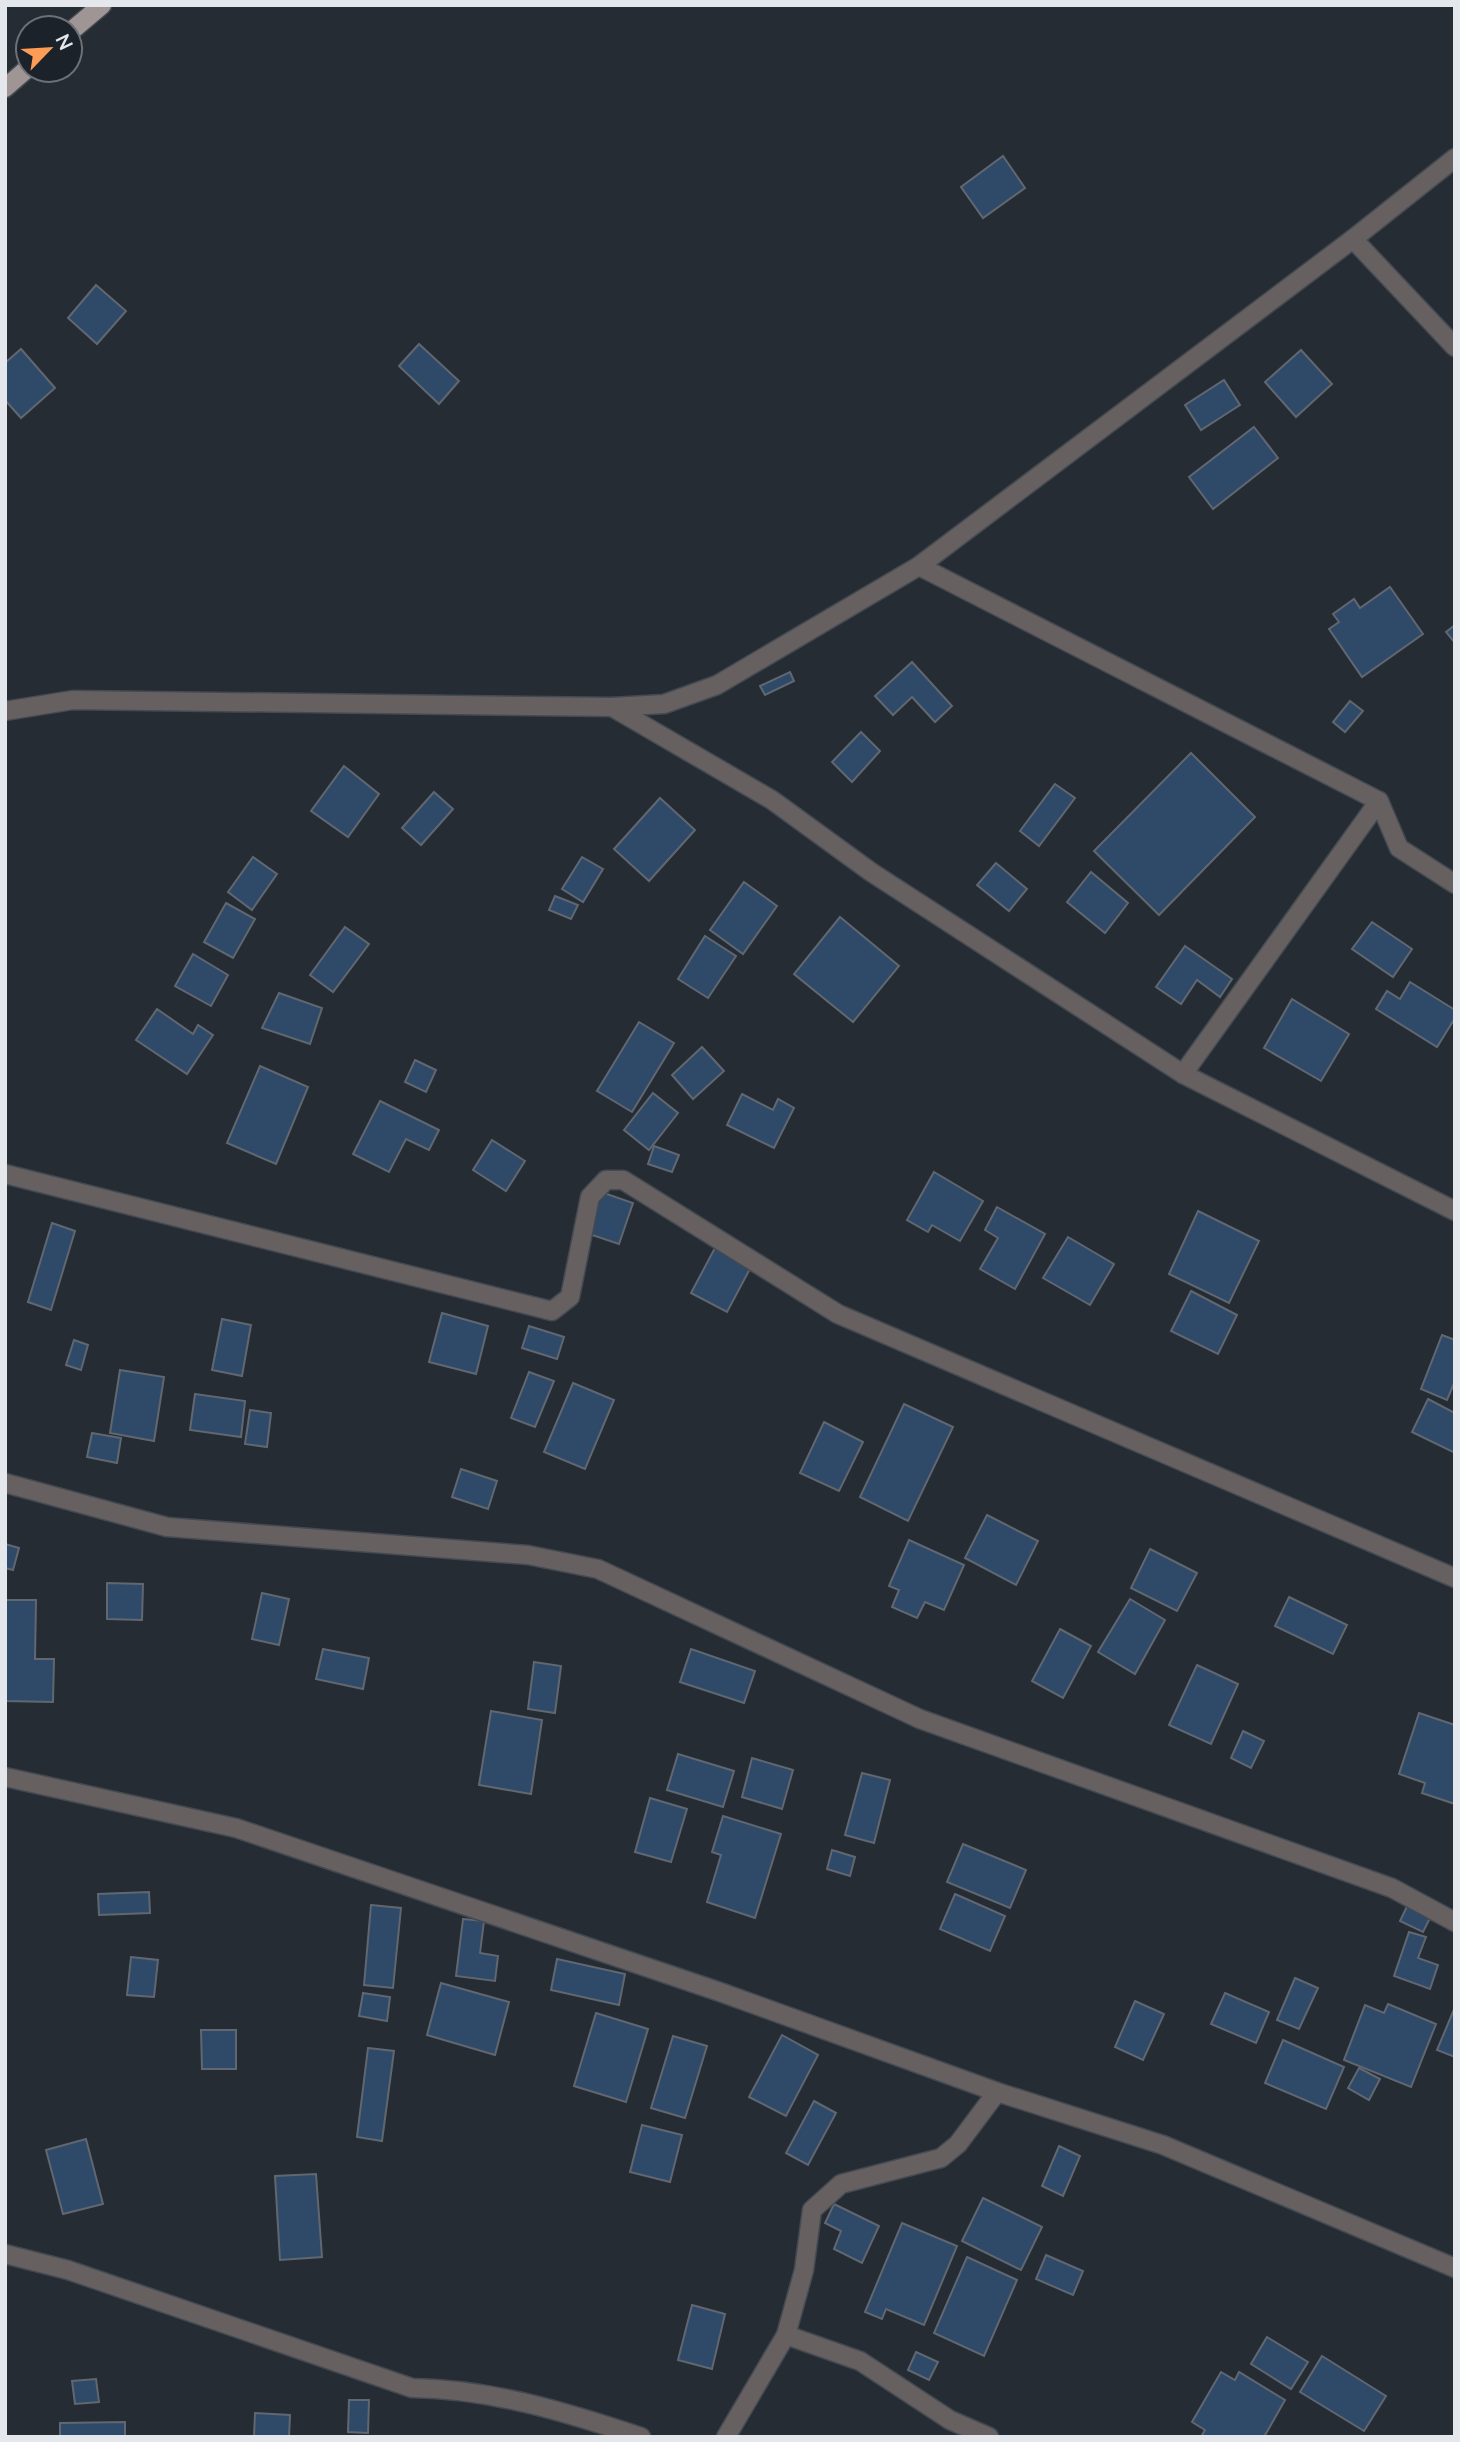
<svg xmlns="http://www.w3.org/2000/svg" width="1460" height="2442" viewBox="0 0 1460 2442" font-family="Lato,sans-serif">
<rect width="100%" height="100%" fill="#262c33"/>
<g fill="#2f4969" stroke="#606770" stroke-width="2">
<polygon points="1003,156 1025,188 983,218 961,187"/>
<polygon points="96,285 126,311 97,344 68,318"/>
<polygon points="419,344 459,381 439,404 399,366"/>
<polygon points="21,349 55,388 21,418 5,400 5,363"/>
<polygon points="1301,350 1332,384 1296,417 1265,382"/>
<polygon points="1224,380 1240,405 1201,430 1185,405"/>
<polygon points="1254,427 1278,458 1213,509 1189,477"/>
<polygon points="1390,587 1423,634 1362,677 1329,629 1339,622 1333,614 1354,599 1360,608"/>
<polygon points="1455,625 1455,643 1446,632"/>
<polygon points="912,662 952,706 935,722 912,697 893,715 875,696"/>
<polygon points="790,672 794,681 765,695 760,686"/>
<polygon points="1350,701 1363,711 1345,732 1333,722"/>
<polygon points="861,732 880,751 852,782 832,762"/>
<polygon points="1191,753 1255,817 1159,915 1094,851"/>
<polygon points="344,766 379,794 348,837 311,811"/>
<polygon points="1055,784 1075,798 1039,846 1020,831"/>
<polygon points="434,792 453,809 421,845 402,828"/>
<polygon points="660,798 695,830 649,881 614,849"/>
<polygon points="253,857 277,874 252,910 228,892"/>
<polygon points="582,857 603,869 583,902 562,889"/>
<polygon points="996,863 1027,889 1009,911 977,885"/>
<polygon points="1091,872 1128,903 1105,933 1067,902"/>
<polygon points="744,882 777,906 743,954 710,930"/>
<polygon points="555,896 578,905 571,919 549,910"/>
<polygon points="226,903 255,919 233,958 204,942"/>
<polygon points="840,917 899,966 853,1022 794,974"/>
<polygon points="1372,922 1412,949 1393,977 1352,949"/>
<polygon points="345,927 369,944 333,992 310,975"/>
<polygon points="705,936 736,956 708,998 678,979"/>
<polygon points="1185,946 1232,979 1220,997 1197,980 1181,1004 1156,987"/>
<polygon points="193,954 228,975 211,1006 175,986"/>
<polygon points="1410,982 1455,1010 1455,1018 1437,1047 1376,1009 1387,991 1400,999"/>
<polygon points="279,993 322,1008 310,1044 262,1028"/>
<polygon points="1292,999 1349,1034 1321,1081 1264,1048"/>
<polygon points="157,1009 193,1034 198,1025 213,1035 187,1074 136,1040"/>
<polygon points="639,1022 674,1043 632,1112 597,1091"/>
<polygon points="702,1047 724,1071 693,1099 672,1075"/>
<polygon points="415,1060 436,1070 426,1092 405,1082"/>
<polygon points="260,1066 308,1087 276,1164 227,1143"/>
<polygon points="653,1093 678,1113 649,1150 624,1130"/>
<polygon points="742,1094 773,1110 778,1099 794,1108 774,1148 727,1125"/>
<polygon points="380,1101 439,1130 429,1150 406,1139 389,1172 353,1154"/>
<polygon points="492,1140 525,1161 506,1191 473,1170"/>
<polygon points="654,1146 679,1155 672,1172 648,1164"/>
<polygon points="934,1172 983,1201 960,1241 932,1225 928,1232 907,1220"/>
<polygon points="601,1192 633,1203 619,1244 586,1233"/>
<polygon points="997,1207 1045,1234 1015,1289 980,1269 998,1238 985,1230"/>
<polygon points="1198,1211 1259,1241 1229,1303 1169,1274"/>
<polygon points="52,1223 75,1231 51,1310 28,1302"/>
<polygon points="1068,1237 1114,1264 1090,1305 1043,1278"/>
<polygon points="716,1246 752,1265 727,1312 691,1293"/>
<polygon points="1191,1291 1237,1315 1218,1354 1171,1331"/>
<polygon points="442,1313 488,1326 476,1374 429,1362"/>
<polygon points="222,1319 251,1325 242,1376 212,1370"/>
<polygon points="529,1326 564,1337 557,1359 522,1348"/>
<polygon points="1442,1335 1455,1340 1455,1381 1447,1400 1421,1389"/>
<polygon points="74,1340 88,1345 81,1370 66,1365"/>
<polygon points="120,1370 164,1377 154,1441 110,1433"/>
<polygon points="529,1372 554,1381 535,1427 511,1418"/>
<polygon points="573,1383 614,1400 585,1469 544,1452"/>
<polygon points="195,1394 245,1401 241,1437 190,1430"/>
<polygon points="1428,1399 1455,1413 1455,1453 1412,1432"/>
<polygon points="904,1404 953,1427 908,1521 860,1497"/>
<polygon points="250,1410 271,1413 267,1447 245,1444"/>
<polygon points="824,1422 863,1442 839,1491 800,1473"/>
<polygon points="92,1433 121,1438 117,1463 87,1457"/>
<polygon points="461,1469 497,1481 488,1509 452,1497"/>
<polygon points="987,1515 1038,1541 1016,1585 965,1558"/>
<polygon points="909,1540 964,1565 944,1610 925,1602 917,1618 892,1607 899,1590 889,1586"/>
<polygon points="5,1544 19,1548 13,1570 5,1568"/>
<polygon points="1150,1549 1197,1573 1177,1611 1131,1588"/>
<polygon points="107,1583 143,1584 142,1620 107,1619"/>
<polygon points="262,1593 289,1599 279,1645 252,1639"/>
<polygon points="1289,1597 1347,1625 1333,1654 1275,1626"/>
<polygon points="1130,1599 1165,1620 1135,1674 1098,1652"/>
<polygon points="5,1600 36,1600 35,1659 54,1659 53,1702 5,1701"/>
<polygon points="1060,1629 1091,1646 1063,1698 1032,1681"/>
<polygon points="323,1649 369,1658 363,1689 316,1679"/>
<polygon points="691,1649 755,1671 744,1703 680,1682"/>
<polygon points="534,1662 561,1666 555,1713 528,1709"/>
<polygon points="1197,1665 1238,1684 1211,1744 1169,1725"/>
<polygon points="491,1711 542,1720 531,1794 479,1785"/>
<polygon points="1419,1713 1455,1725 1455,1804 1422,1793 1425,1783 1399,1774"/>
<polygon points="1243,1731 1264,1741 1251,1768 1231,1758"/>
<polygon points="678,1754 734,1771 723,1807 667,1790"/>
<polygon points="752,1758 793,1770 782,1809 742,1797"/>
<polygon points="862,1773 890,1780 874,1843 845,1835"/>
<polygon points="650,1798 687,1809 671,1862 635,1852"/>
<polygon points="723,1816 781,1834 755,1918 707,1902 721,1855 712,1852"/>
<polygon points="963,1844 1026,1870 1010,1908 947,1882"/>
<polygon points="832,1850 855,1857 850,1876 827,1869"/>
<polygon points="149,1892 150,1913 99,1915 98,1894"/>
<polygon points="955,1894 1005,1916 990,1951 940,1929"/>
<polygon points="1409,1902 1433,1912 1423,1932 1400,1921"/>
<polygon points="371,1905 401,1908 393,1988 364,1985"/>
<polygon points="463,1919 484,1921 480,1953 498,1956 495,1981 456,1976"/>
<polygon points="1409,1932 1426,1937 1418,1958 1438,1965 1430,1989 1394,1976"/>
<polygon points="131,1957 158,1960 154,1997 127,1995"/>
<polygon points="557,1959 625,1974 619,2005 551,1990"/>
<polygon points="1295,1978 1318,1988 1299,2029 1277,2020"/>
<polygon points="441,1983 509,2002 495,2055 427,2035"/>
<polygon points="363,1993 390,1997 387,2021 359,2016"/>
<polygon points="1225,1993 1269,2012 1256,2043 1211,2024"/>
<polygon points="1135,2001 1164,2014 1143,2060 1115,2047"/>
<polygon points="1388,2004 1436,2024 1411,2087 1344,2060 1365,2005 1384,2013"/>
<polygon points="1455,2007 1455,2057 1437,2050"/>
<polygon points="596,2013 648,2029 626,2102 574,2086"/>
<polygon points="201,2030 236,2030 236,2069 202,2069"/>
<polygon points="782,2035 818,2055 786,2116 749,2097"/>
<polygon points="673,2036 707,2046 685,2118 651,2108"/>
<polygon points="1283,2040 1344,2067 1326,2109 1265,2083"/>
<polygon points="368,2048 394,2051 382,2141 357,2137"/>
<polygon points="1359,2068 1380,2079 1369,2100 1348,2088"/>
<polygon points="814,2101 836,2113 808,2165 786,2153"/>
<polygon points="642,2125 682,2135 670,2182 630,2172"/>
<polygon points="86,2139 103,2204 63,2214 46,2150"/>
<polygon points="1059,2146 1080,2156 1063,2196 1042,2186"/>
<polygon points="316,2174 322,2257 280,2260 275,2176"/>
<polygon points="983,2198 1042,2227 1021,2270 962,2241"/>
<polygon points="834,2204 879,2226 862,2263 834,2249 841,2231 825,2223"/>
<polygon points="902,2223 957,2246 924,2325 886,2309 882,2319 865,2312"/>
<polygon points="1046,2255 1083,2271 1073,2295 1036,2279"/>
<polygon points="967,2257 1017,2280 984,2356 934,2333"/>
<polygon points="692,2305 725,2314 712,2369 678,2360"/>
<polygon points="1267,2337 1308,2362 1291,2389 1251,2364"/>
<polygon points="916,2352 938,2362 929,2380 908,2370"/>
<polygon points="1322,2356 1386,2396 1364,2431 1300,2392"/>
<polygon points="1221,2372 1235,2380 1239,2372 1285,2400 1264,2437 1201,2437 1205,2430 1192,2422"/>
<polygon points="96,2379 99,2402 75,2404 72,2381"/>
<polygon points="349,2400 369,2400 368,2433 348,2432"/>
<polygon points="255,2413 290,2415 289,2437 224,2437 254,2436"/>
<polygon points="125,2422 125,2437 60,2437 60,2423"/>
</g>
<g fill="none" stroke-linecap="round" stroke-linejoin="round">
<defs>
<g id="street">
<polyline points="1353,239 1455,347"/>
<polyline points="919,566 1379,801 1399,848 1455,884"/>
<polyline points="612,707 772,800 871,872 1183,1074 1455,1211"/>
<polyline points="5,711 73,700 612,707 664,704 717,685 919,566 1353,239 1455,158"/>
<polyline points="1183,1074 1379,801"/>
<polyline points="5,1174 552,1311 570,1297 590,1197 606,1180 623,1180 838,1314 1455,1578"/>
<polyline points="5,1483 167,1527 528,1555 598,1569 920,1719 1392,1888 1455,1922"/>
<polyline points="5,1777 236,1828 720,1992 997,2092 1163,2145 1455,2268"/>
<path d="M5,2254L68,2270L412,2388C491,2389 566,2412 641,2437"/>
<polyline points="786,2335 804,2270 812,2210 841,2184 941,2158 958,2144 997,2092"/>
<polyline points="726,2437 786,2335 860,2361 950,2420 989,2437"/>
</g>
<g id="primary">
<polyline points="70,32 102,5"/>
<polyline points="5,88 28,68"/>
</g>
</defs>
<use href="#street" stroke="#444a51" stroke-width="21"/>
<use href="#primary" stroke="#444a51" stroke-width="21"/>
<use href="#street" stroke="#666061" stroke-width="18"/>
<use href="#primary" stroke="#a09595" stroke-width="18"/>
</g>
<rect width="1460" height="2442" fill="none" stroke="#e4e8ed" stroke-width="14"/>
<g transform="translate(49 49) rotate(65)"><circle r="33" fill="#1c2229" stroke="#6c7177" stroke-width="2"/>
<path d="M0-5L12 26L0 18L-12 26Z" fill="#fd9d55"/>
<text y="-10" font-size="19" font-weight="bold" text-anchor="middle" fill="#e4e8ed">N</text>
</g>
</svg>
